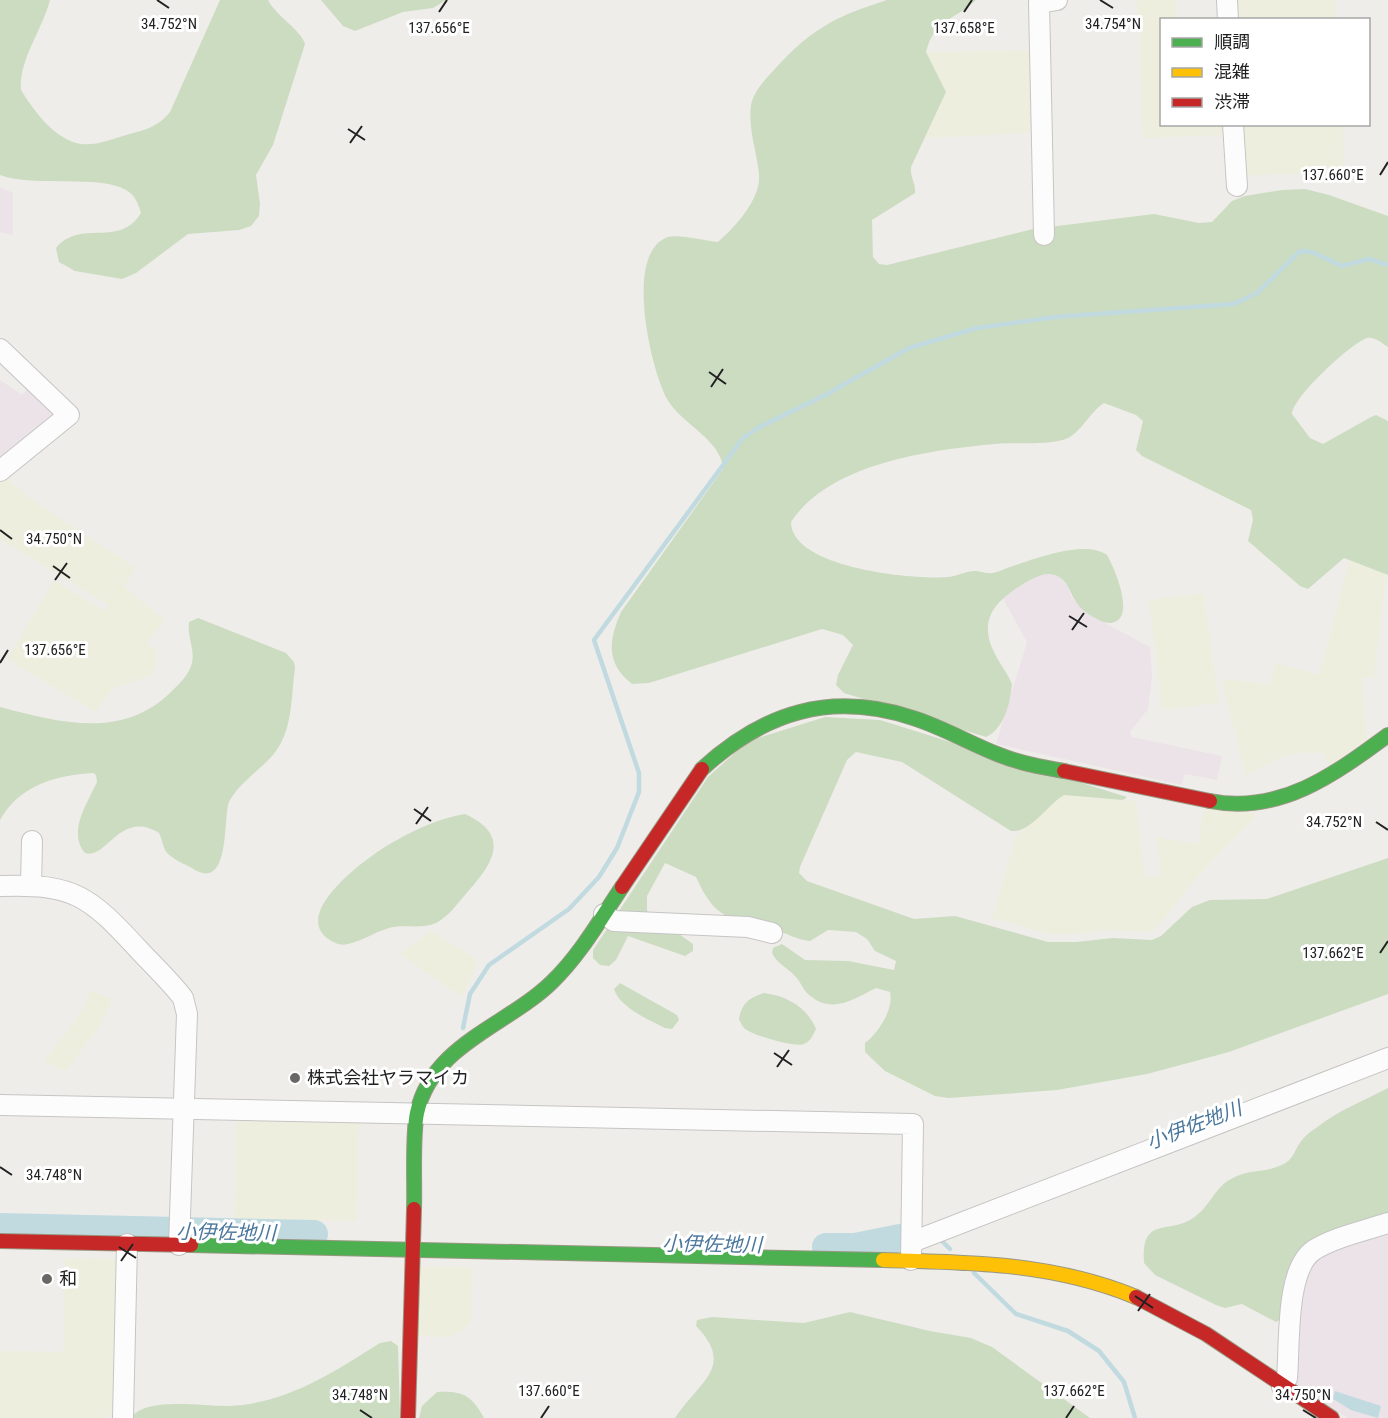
<svg xmlns="http://www.w3.org/2000/svg" width="1388" height="1418" viewBox="0 0 1388 1418" font-family="'Roboto Condensed','Noto Sans JP',sans-serif">
<rect width="100%" height="100%" fill="#efedea"/>
<g fill="#ece3e8">
<polygon points="0,187 13,193 13,235 0,232"/>
<polygon points="0,380 22,395 29,386 61,416 0,465"/>
<polygon points="1049,573 1060,577 1068,587 1071,596 1086,613 1150,647 1152,676 1148,709 1130,732 1132,737 1222,756 1217,780 1185,774 1182,785 996,744 1027,642 1002,597 1039,575"/>
<polygon points="1388,1228 1388,1418 1348,1418 1294,1385 1299,1282 1316,1255"/>
</g>
<g fill="#eeeede">
<polygon points="1137,0 1176,0 1177,19 1162,20 1162,124 1228,125 1228,135 1143,138"/>
<polygon points="1233,0 1335,0 1336,19 1234,19"/>
<polygon points="1034,50 1035,133 923,138 946,92 926,52"/>
<polygon points="1239,125 1343,125 1344,174 1242,175"/>
<polygon points="2,474 28,497 136,568 124,587 165,620 147,643 157,651 156,668 150,676 113,688 95,712 7,659 54,580 105,611 108,605 0,539 0,476"/>
<polygon points="1350,558 1386,575 1374,677 1362,678 1367,739 1329,766 1322,753 1297,753 1279,758 1246,776 1221,679 1269,684 1275,663 1319,675"/>
<polygon points="1204,593 1219,703 1162,710 1149,600"/>
<polygon points="1064,795 1136,801 1145,878 1161,876 1157,837 1198,844 1204,809 1255,813 1255,818 1197,877 1160,924 1150,932 1112,930 1075,934 1049,934 992,918 1016,836"/>
<polygon points="431,931 476,959 477,964 462,997 400,954"/>
<polygon points="91,990 112,999 101,1024 66,1071 44,1062 81,1012"/>
<polygon points="236,1119 359,1120 357,1221 234,1218"/>
<polygon points="65,1258 119,1259 116,1410 109,1416 102,1418 0,1418 0,1351 63,1352"/>
<polygon points="420,1267 472,1267 471,1324 450,1337 418,1336"/>
</g>
<g fill="#ccdcc1">
<path d="M0,0H50C43,28 18,62 21,90C34,111 55,140 81,144C96,146 112,139 126,135C145,130 158,127 170,112L220,0H268C277,17 300,29 305,44L273,145L256,175L260,204L259,216L251,226L239,230L188,234L136,273L122,279L75,271L59,262L56,248C81,218 119,249 141,213C138,203 135,195 126,190C98,174 36,188 0,175Z"/>
<polygon points="321,0 446,0 433,8 403,12 355,31 343,26"/>
<path d="M887,0H976C954,21 935,18 926,52L946,92L911,167C910,178 916,183 915,193L872,220L873,257L879,264L887,265L1033,229L1154,214L1199,223L1212,222L1232,201L1245,196L1282,190L1305,189L1329,195L1388,216V347C1382,343 1374,336 1367,338C1350,344 1293,397 1292,414L1310,438L1323,444L1371,417L1376,415L1388,421V575L1344,558L1308,589L1300,586L1248,541L1253,520L1251,510L1142,456L1136,450L1143,421L1136,415L1104,403C1090,412 1082,431 1068,438C1051,446 1014,442 995,444C930,450 830,463 791,522C791,568 913,580 948,577C957,576 966,571 975,571C979,571 984,573 988,573C995,574 1004,569 1010,567C1034,559 1085,539 1107,555C1114,567 1138,621 1110,623C1104,623 1099,620 1093,617C1069,604 1073,585 1059,577C1047,570 1036,577 1025,583C998,599 977,618 994,652C999,663 1007,672 1012,684C1010,703 1005,728 986,737L844,693L836,685L838,675L853,645L843,635L822,629L649,683L632,684C605,663 609,640 621,612L723,469C722,440 681,424 667,399C651,370 623,252 668,237C679,234 705,241 718,242C734,228 752,208 758,187C761,175 757,162 755,150C752,136 749,120 751,105C753,93 765,79 773,71C811,29 834,17 887,0Z"/>
<path d="M198,618L286,653L294,662L295,668C291,697 293,732 273,755C260,770 238,784 229,802C223,816 231,890 195,870C186,864 170,859 165,850C162,844 162,838 159,833C120,809 107,860 85,853C67,832 88,802 97,782L96,775L93,773C55,775 19,786 0,820V707C58,722 121,740 170,693C179,684 189,675 192,663C195,650 187,636 189,622Z"/>
<path d="M825,717L880,720L1127,797L1123,800L1064,795C1047,805 1031,833 1011,831L902,762L856,752L847,760L800,867L799,873L807,881L914,919L955,916L1048,942H1076L1113,938L1152,940L1161,936L1192,907L1210,900L1267,899L1388,858V994L1229,1052L1147,1074L1057,1090L949,1098L935,1096L885,1071L865,1052V1043C878,1033 894,1010 890,992L876,988C852,1000 830,1016 806,992C802,987 800,981 795,976C787,967 777,964 772,953L773,948L782,944L805,960L848,961L894,970L896,961L875,951L867,939L856,932L828,930L810,941C797,940 786,933 774,929C730,915 718,925 696,877L665,863L647,896V911L693,944V951L685,956L628,936L616,960L609,966L600,965L593,958V950L708,777L748,741Z"/>
<path d="M465,814C513,836 492,865 465,895C457,904 448,917 436,923C421,930 402,923 386,929C374,933 361,941 348,944C340,946 334,943 327,938C291,910 375,851 397,840C418,828 441,818 465,814Z"/>
<path d="M620,983L677,1015L679,1020L672,1029L665,1028C649,1020 619,1007 614,989Z"/>
<path d="M764,993C787,996 807,1007 816,1029C813,1035 811,1041 804,1044C795,1048 751,1035 744,1028C743,1027 739,1020 739,1019C742,1004 748,998 764,993Z"/>
<path d="M1388,1088V1216L1321,1240L1284,1317L1276,1322L1242,1304L1225,1308L1216,1305L1155,1275L1144,1263C1141,1215 1168,1235 1193,1218C1209,1208 1214,1188 1231,1179C1249,1168 1269,1174 1287,1162C1294,1157 1296,1147 1302,1140C1306,1135 1311,1131 1316,1128C1337,1111 1365,1100 1388,1088Z"/>
<path d="M850,1312L930,1331L971,1338L992,1347L1090,1418H675C699,1381 736,1367 696,1326L697,1320L712,1317L804,1323Z"/>
<path d="M391,1341L398,1346L400,1418H131C146,1396 205,1407 229,1406C288,1403 332,1373 380,1343Z"/>
<path d="M437,1392C463,1391 471,1395 484,1418H419L422,1406Z"/>
</g>
<polygon fill="#c0dae0" points="1335,1391 1381,1406 1378,1418 1351,1410 1333,1399"/>
<g fill="none" stroke-linecap="round" stroke-linejoin="round">
<g stroke="#c0dae0" stroke-width="4.5">
<polyline points="463,1028 470,994 489,965 569,909 599,877 617,848 639,792 639,773 594,640 743,438 758,428 827,394 909,348 977,328 1055,317 1234,304 1257,293 1300,251 1312,252 1342,266 1369,259 1388,265"/>
<polyline points="939,1238 950,1249"/>
<polyline points="974,1273 1016,1314 1068,1331 1099,1351 1124,1382 1135,1418"/>
</g>
<g stroke="#c0dae0" stroke-width="28">
<polyline points="0,1227 314,1234"/>
<polyline points="826,1247 855,1247 900,1238"/>
</g>
<defs>
<g id="street">
<polyline points="1227,0 1228,20"/>
<polyline points="1233,124 1237,186"/>
<polyline points="1044,235 1039,3 1057,0"/>
<polyline points="0,349 69,415 0,471"/>
<polyline points="31,885 32,841"/>
<path d="M0,886C75,883 90,897 139,950C154,966 170,981 183,998L187,1014L179,1245"/>
<polyline points="604,914 614,921 748,927 772,933"/>
<polyline points="0,1105 913,1124 911,1260"/>
<polyline points="912,1242 1388,1058"/>
<path d="M1282,1387L1287,1378C1290,1345 1285,1269 1314,1250C1335,1237 1364,1231 1388,1223"/>
<polyline points="123,1418 127,1244"/>
</g>
<g id="fast">
<path d="M702,769C764,712 831,691 913,718C942,727 969,743 997,754C1019,763 1041,767 1064,771"/>
<path d="M1210,801C1280,815 1335,774 1388,735"/>
<path d="M414,1209C415,1182 412,1137 417,1113C432,1044 507,1026 552,982C580,955 600,920 622,887"/>
<polyline points="191,1245 883,1260"/>
</g>
<path id="slow" d="M883,1260C970,1262 1054,1263 1136,1297"/>
<g id="jam">
<polyline points="1064,771 1210,801"/>
<polyline points="622,887 702,769"/>
<polyline points="0,1241 191,1245"/>
<polyline points="1136,1297 1206,1334 1332,1418"/>
<polyline points="408,1418 414,1209"/>
</g>
</defs>
<use href="#street" stroke="#c6c5c4" stroke-width="22"/>
<use href="#fast" stroke="#989882" stroke-width="16"/>
<use href="#slow" stroke="#989882" stroke-width="16"/>
<use href="#jam" stroke="#989882" stroke-width="16"/>
<use href="#street" stroke="#fdfcfc" stroke-width="20"/>
<use href="#fast" stroke="#4caf50" stroke-width="14"/>
<use href="#slow" stroke="#ffc107" stroke-width="14"/>
<use href="#jam" stroke="#c62828" stroke-width="14"/>
</g>
<path fill="none" stroke="#212121" stroke-width="2" d="M157,0L169,8M1100,0L1113,8M439,12L447,0M964,12L972,0M348,129L365,140M350,143L362,126M1380,175L1388,162M709,372L726,384M711,387L723,369M0,530L12,539M53,566L70,578M55,580L67,563M1069,616L1087,627M1072,630L1084,613M0,663L8,650M414,809L431,821M1376,822L1388,830M416,824L428,807M1380,953L1388,941M774,1053L792,1065M777,1067L789,1050M0,1167L12,1175M119,1247L136,1258M121,1261L133,1244M1135,1296L1153,1308M1138,1311L1150,1294M360,1410L372,1418M1303,1410L1316,1418M541,1418L549,1406M1066,1418L1074,1406"/>
<g fill="#696867" stroke="#fff" stroke-width="2">
<circle cx="295" cy="1078" r="6"/>
<circle cx="47" cy="1279" r="6"/>
</g>
<g text-anchor="middle" stroke-width="6" stroke-linejoin="round" paint-order="stroke">
<g font-size="18" fill="#212121" stroke="#fff" text-anchor="start">
<text x="307" y="1084">株式会社ヤラマイカ</text>
<text x="59" y="1285">和</text>
</g>
<g font-size="20" font-style="italic" fill="#4b779d" stroke="#fff">
<text transform="translate(1194 1125) rotate(-21)" y="7">小伊佐地川</text>
<text transform="translate(226 1232) rotate(1)" y="7">小伊佐地川</text>
<text transform="translate(712 1244) rotate(1)" y="7">小伊佐地川</text>
</g>
</g>
<g font-size="15" text-anchor="middle" fill="#212121" stroke="#fff" stroke-width="6" stroke-linejoin="round" paint-order="stroke">
<text x="169" y="29">34.752°N</text>
<text x="1113" y="29">34.754°N</text>
<text x="439" y="33">137.656°E</text>
<text x="964" y="33">137.658°E</text>
<text x="1333" y="180">137.660°E</text>
<text x="54" y="544">34.750°N</text>
<text x="55" y="655">137.656°E</text>
<text x="1334" y="827">34.752°N</text>
<text x="1333" y="958">137.662°E</text>
<text x="54" y="1180">34.748°N</text>
<text x="549" y="1396">137.660°E</text>
<text x="1074" y="1396">137.662°E</text>
<text x="360" y="1400">34.748°N</text>
<text x="1303" y="1400">34.750°N</text>
</g>
<rect x="1160" y="18" width="210" height="108" fill="#ffffff" stroke="#a6a6a6" stroke-width="1.5"/>
<rect x="1172" y="38" width="30" height="9" fill="#4caf50" stroke="#a6a6a6" stroke-width="1.5"/>
<text x="1214" y="48" font-size="18" fill="#212121">順調</text>
<rect x="1172" y="68" width="30" height="9" fill="#ffc107" stroke="#a6a6a6" stroke-width="1.5"/>
<text x="1214" y="78" font-size="18" fill="#212121">混雑</text>
<rect x="1172" y="98" width="30" height="9" fill="#c62828" stroke="#a6a6a6" stroke-width="1.5"/>
<text x="1214" y="108" font-size="18" fill="#212121">渋滞</text>
</svg>
